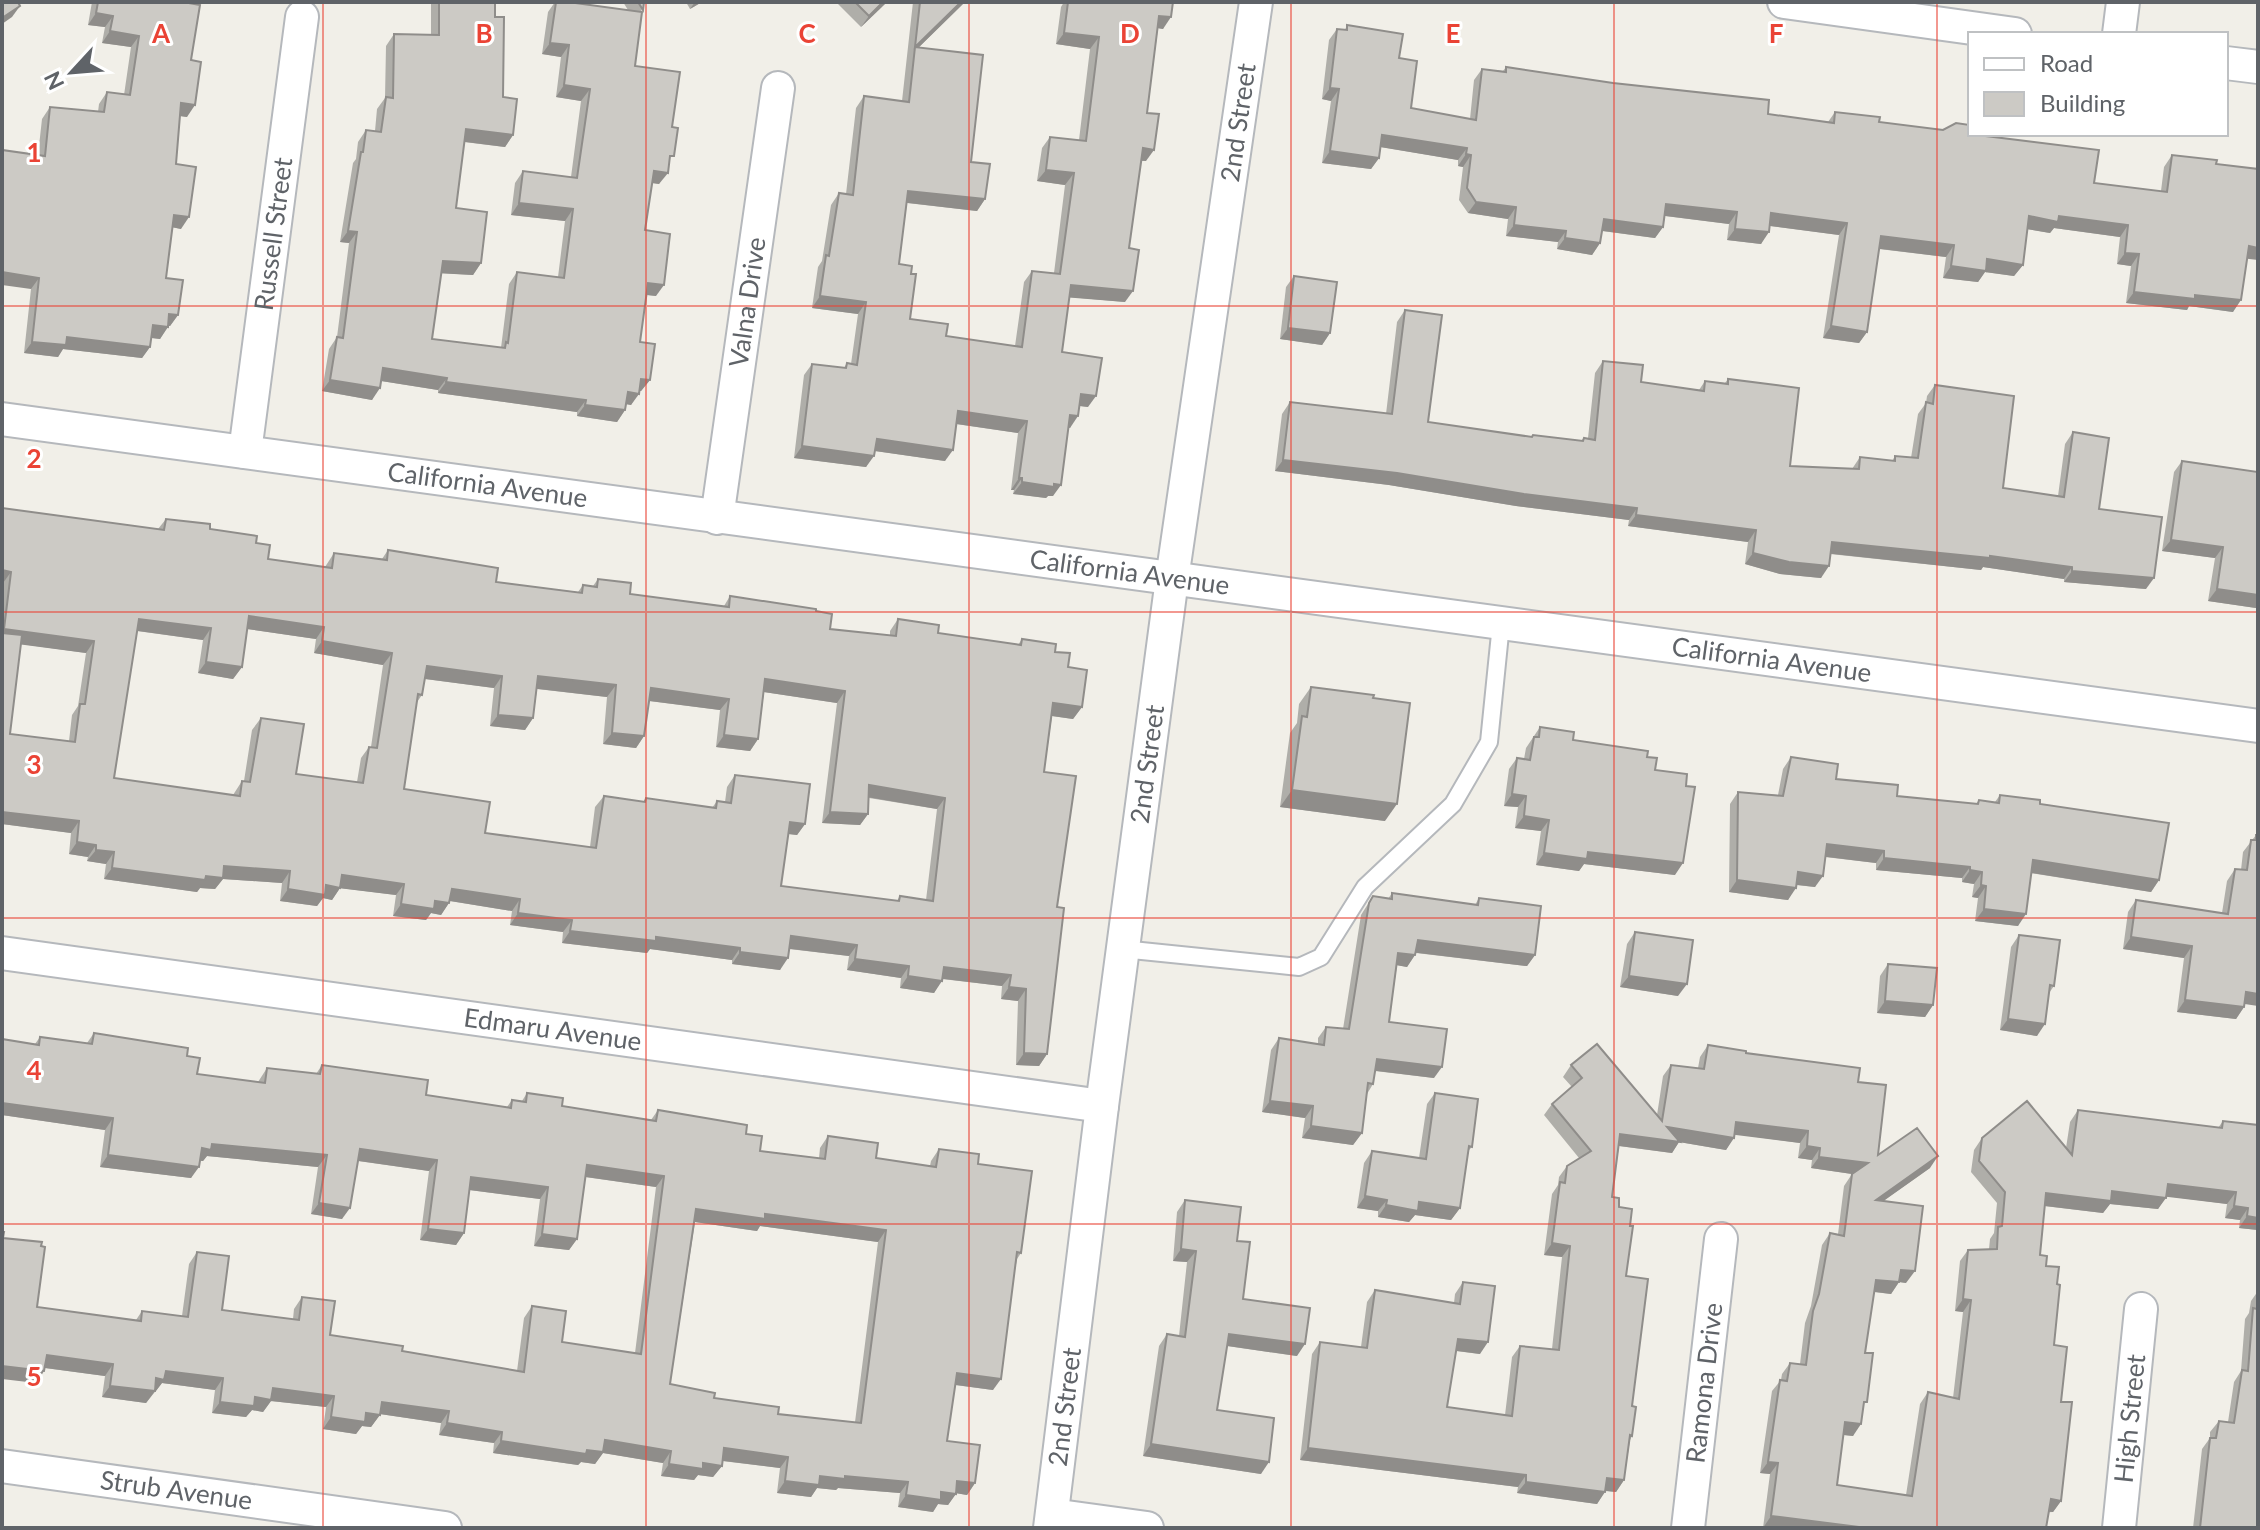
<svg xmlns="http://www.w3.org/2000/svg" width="2260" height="1530" viewBox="0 0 2260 1530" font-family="Lato,sans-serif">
<rect width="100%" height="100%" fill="#f1efe8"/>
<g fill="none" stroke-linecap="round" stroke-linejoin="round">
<defs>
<polyline id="lane" points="1122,949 1299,967 1321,957 1365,887 1453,804 1489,742 1501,624"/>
<g id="street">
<polyline points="1784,2 2015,34"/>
<polyline points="2119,34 2123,2"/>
<polyline points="2226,63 2258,67"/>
<path id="s1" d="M2,419L2258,726"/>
<path id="s2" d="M245,452L302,17"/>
<path id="s3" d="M717,518L778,88"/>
<path id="s4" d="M2,953L1102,1106"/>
<path id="s5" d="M2,1466L445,1528"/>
<polyline points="1052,1515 1147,1528"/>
<path id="s6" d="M1050,1528L1102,1106L1172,579L1256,2"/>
<path id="s7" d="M1688,1528L1721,1239"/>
<path id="s8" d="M2119,1528L2141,1309"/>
</g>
</defs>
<use href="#lane" stroke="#b5b8bc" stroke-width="20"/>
<use href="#street" stroke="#b5b8bc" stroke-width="36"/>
<use href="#lane" stroke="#fff" stroke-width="16"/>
<use href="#street" stroke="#fff" stroke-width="32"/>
</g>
<g fill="#afaea9" fill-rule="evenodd">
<polygon points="92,2 183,2 191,60 187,117 180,116 176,164 181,229 172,227 166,278 178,315 170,326 168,326 160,339 151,338 150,347 142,358 63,349 58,357 24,353 31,289 38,155 42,119 50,107 98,112 99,104 107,92 124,95 131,47 102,43 105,27 88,25"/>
<polygon points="431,2 495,2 495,17 503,97 513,135 505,147 464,142 456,208 481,263 473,275 441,273 432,339 501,348 509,284 517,272 558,277 565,221 511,215 515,183 523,171 571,177 581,101 556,97 561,57 542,54 548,12 555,2 568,2 628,10 623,2 644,2 641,12 635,66 672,127 669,163 659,184 652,183 645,230 656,296 646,295 640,342 650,380 641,391 639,391 631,405 626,404 625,410 617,422 577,416 577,412 438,393 438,390 381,381 372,400 322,391 329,349 337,337 349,243 340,242 353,163 356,159 358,142 366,130 375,131 377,109 385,98 386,46 394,34 431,35"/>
<polygon points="686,2 702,2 690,9"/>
<polygon points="836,2 887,2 861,27"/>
<polygon points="913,2 965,2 918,48 971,162 985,199 977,211 907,203 899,264 911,274 910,319 946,336 1015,346 1024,282 1032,271 1054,273 1065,185 1037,181 1042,148 1050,137 1079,140 1090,49 1056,44 1061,7 1064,2 1173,2 1163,29 1158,28 1147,113 1146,161 1141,161 1129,248 1125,302 1069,297 1062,352 1088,407 1079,406 1070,428 1069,427 1053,496 1048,496 1046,498 1013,494 1014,490 1011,490 1018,433 956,424 945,461 875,451 866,467 794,458 804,375 812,364 844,368 847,363 851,364 858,314 812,308 818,267 822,261 831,205 839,193 846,194 856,108 864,96 902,101"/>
<polygon points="1347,25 1399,58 1411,108 1470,119 1474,80 1482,69 1503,71 1506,67 1768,114 1828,122 1835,112 1879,122 1979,135 2094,183 2161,191 2164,167 2172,155 2216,164 2247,259 2233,312 2189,306 2187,310 2126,303 2131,266 2117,264 2120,237 2054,228 2050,233 2027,229 2023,265 2014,276 1985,272 1978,282 1943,278 1946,257 1879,249 1867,332 1859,343 1823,338 1839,235 1770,226 1761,244 1727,240 1729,224 1665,216 1663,227 1655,238 1602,231 1600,243 1592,255 1557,249 1558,242 1506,236 1508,219 1468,213 1459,200 1463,167 1458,166 1458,160 1381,147 1379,158 1371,169 1322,163 1331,101 1322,99 1329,40 1337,29 1345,30"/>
<polygon points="1294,276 1330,333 1322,345 1280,339 1286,287"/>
<polygon points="1405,310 1428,422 1531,437 1533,435 1581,441 1584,438 1588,438 1595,373 1603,361 1641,382 1699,390 1705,381 1725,383 1728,379 1790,466 1852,469 1860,457 1892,461 1895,456 1911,458 1918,414 1926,403 1927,396 1935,385 2003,488 2058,496 2065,444 2073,432 2099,509 2146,589 2064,582 2064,579 1983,567 1981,570 1830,554 1821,578 1780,574 1745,564 1748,542 1628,526 1629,520 1516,506 1389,485 1275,471 1282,414 1290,402 1386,414 1397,322"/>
<polygon points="2182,461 2258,472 2258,604 2256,608 2208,601 2215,558 2162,551 2174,472"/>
<path d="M2,508L158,529L166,519L210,529L256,543L268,559L325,567L334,553L382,559L388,550L496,582L578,592L583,585L593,586L598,579L630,594L724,606L730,596L816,611L830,629L890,636V631L898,619L938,633L1018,645L1022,639L1055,652L1068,667L1082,707L1073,719L1052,716L1044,772L1057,907L1047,1054L1039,1066L1016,1065L1018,1001L1001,999L1002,986L942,979L934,993L900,988L901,978L847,970L849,956L789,949L780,970L732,964V960L650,949L647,953L562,943L563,932L510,925L512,911L450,901L441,915L431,913L426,920L393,916L396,895L340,888L332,900L323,898L317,906L280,901L282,883L223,879L215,889L200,888L197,892L104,879L106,864L87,861L88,857L69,854L71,833L2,824V592L3,583H2ZM247,629L316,639L314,653L383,665L371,747H369L361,758L357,782L296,774L261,718L252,730L244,781H242L233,795L114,778L137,631L203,640L198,673L233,679L242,667ZM21,644L86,653L78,706L72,715L69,741L10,734ZM425,679L494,688L490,726L525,730L533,718L537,689L607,697L603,744L636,748L644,736L649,701L720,710L716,747L750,751L758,739L764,692L837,703L822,823L860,825L868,814L869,798L937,809L926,900L900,896L897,901L781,886L788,834L797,835L805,824L735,775L727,787L725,802L717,801L712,808L646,798L643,802L604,796L595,807L590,847L485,833L404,789L417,702L422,695Z"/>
<polygon points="1311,687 1373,698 1385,821 1280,807 1290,733 1297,723 1299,704"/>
<polygon points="1540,727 1573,740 1647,757 1655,770 1675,875 1584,864 1579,871 1536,865 1541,831 1515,828 1518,807 1504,806 1509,769 1517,758 1524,759 1526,748"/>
<polygon points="1791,757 1836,779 1897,796 1976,804 1979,800 1995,802 2000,795 2040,804 2159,880 2151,892 2031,873 2018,926 1975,921 1978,898 1972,897 1974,884 1962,882 1962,878 1876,870 1876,863 1825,857 1815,887 1796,885 1788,900 1729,892 1730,804 1738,792 1778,795 1783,769"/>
<polygon points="2256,835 2244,1007 2236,1019 2177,1012 2184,958 2123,949 2128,912 2136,900 2222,913 2227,881 2235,869 2241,870 2243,852"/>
<polygon points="1392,893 1475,905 1479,898 1535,955 1527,966 1416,953 1407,967 1397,965 1389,1022 1434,1078 1375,1071 1373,1084 1367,1094 1362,1133 1353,1145 1302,1138 1305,1118 1262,1112 1271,1050 1279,1038 1318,1044 1318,1038 1326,1027 1343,1029 1361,915 1373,896 1388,899"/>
<polygon points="1635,932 1678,996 1620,987 1627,944"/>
<polygon points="2019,935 2054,986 2049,993 2037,1036 2000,1030 2011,947"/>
<polygon points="1888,964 1933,1005 1925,1017 1877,1013 1880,976"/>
<path d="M94,1033L187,1056L197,1074L258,1082L267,1068L316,1074L322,1065L426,1095L507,1107L512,1100L522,1101L527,1093L562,1106L651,1120L658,1110L746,1134L760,1151L819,1158L820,1148L828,1136L876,1158L930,1166L931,1161L939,1149L978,1164L1021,1253L1017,1259L993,1390L955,1385L947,1441L975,1483L967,1495L956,1493L948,1505L938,1504L933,1512L898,1507L900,1493L838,1488L836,1490L817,1488L811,1497L777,1493L780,1468L722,1461V1466L713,1477L698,1475L694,1480L661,1476L663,1463L603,1453L595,1464L581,1462L578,1465L493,1453L494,1443L439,1435L441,1423L380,1414L371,1427L362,1426L356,1434L323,1429L326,1407L271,1401L263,1412L252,1410L246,1417L212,1413L215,1390L162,1383L146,1403L102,1397L105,1376L45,1368L44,1371L36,1383L3,1238L37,1307L136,1320L142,1311L182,1316L189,1264L197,1252L222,1310L293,1319L294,1309L302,1297L330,1335L402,1351L517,1371L524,1318L532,1306L562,1342L635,1353L656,1187L585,1177L577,1239L569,1250L534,1246L540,1199L469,1190L464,1233L456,1245L420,1240L429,1171L358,1161L342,1219L311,1214L318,1167L207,1156L203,1161H200L191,1178L100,1167L105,1130L2,1115V1039L35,1044L40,1037L87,1043ZM695,1222L757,1231L760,1226L878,1242L855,1422L778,1414L714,1398L670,1384Z"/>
<polygon points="1708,1045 1746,1053 1858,1082 1878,1155 1930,1168 1883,1201 1906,1283 1899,1282 1891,1294 1874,1292 1865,1353 1863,1407 1853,1436 1843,1435 1837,1485 1906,1495 1920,1404 1928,1392 1953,1398 1963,1312 1955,1311 1960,1261 1968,1250 1989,1249 1990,1239 1994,1233 1997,1203 1971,1172 1974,1150 1982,1138 2066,1148 2070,1122 2078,1110 2218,1128 2223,1121 2258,1230 2239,1228 2240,1220 2225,1218 2227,1204 2166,1196 2158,1209 2110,1204 2103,1213 2044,1206 2040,1255 2046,1266 2054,1345 2061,1402 2061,1501 2053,1512 1763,1528 1770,1474 1760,1473 1772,1391 1781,1380 1782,1374 1790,1363 1800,1364 1805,1323 1811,1306 1822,1245 1830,1233 1838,1234 1844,1186 1852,1174 1811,1168 1812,1160 1798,1158 1800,1143 1735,1134 1726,1150 1679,1142 1672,1153 1619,1146 1612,1197 1619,1207 1626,1276 1632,1406 1632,1436 1630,1440 1624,1480 1616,1492 1605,1491 1597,1504 1517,1493 1518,1487 1300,1460 1312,1354 1320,1342 1361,1347 1367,1302 1375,1290 1454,1303 1455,1294 1463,1282 1480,1354 1456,1351 1447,1407 1505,1415 1512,1357 1520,1346 1552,1349 1562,1257 1544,1255 1552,1194 1558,1185 1559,1177 1567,1166 1579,1158 1544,1115 1552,1104 1572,1087 1563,1077 1571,1065 1657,1115 1663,1076 1671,1065 1698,1068 1700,1057"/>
<polygon points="1435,1093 1472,1147 1468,1151 1460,1208 1451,1220 1415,1215 1409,1222 1378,1217 1378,1211 1357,1208 1364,1163 1372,1151 1419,1158 1427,1104"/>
<polygon points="1185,1200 1237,1241 1243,1299 1297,1356 1227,1346 1217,1410 1261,1474 1143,1456 1159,1346 1167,1334 1179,1336 1187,1262 1173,1261 1177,1212"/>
<polygon points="2258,1291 2258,1528 2193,1528 2202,1449 2210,1438 2210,1432 2219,1421 2228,1422 2234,1382 2241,1371 2245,1319 2249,1313 2251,1301"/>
</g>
<g fill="#8f8d8a">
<polygon points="695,2 702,2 690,9"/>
<polygon points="883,2 887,2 861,27 869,16"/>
<polygon points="961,2 965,2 915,51 915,47 907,58 915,47"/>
<polygon points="20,6 12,17 2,24 2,18"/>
<polygon points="96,13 113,16 105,27 88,25"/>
<polygon points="1159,16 1171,17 1163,29 1151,27"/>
<polygon points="110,31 139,36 131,47 102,43"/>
<polygon points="1064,33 1099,37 1090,49 1056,44"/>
<polygon points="550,43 569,45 561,57 542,54"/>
<polygon points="564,85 590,89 581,101 556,97"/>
<polygon points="1330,88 1339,89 1331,101 1322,99"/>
<polygon points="181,103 195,105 187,117 173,115"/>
<polygon points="466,129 513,135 505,147 458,141"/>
<polygon points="1382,135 1467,148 1458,160 1374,146"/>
<polygon points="1143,148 1154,150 1146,161 1134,160"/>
<polygon points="1330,151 1379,158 1371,169 1322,163"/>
<polygon points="1466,154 1471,155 1463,167 1458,166"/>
<polygon points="1046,170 1074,173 1065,185 1037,181"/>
<polygon points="654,171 668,173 659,184 646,182"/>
<polygon points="908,191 985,199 977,211 900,202"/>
<polygon points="1476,202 1516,207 1508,219 1468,213"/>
<polygon points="519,203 573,209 565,221 511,215"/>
<polygon points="1666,204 1737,212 1729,224 1658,215"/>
<polygon points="1771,213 1847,223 1839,235 1763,225"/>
<polygon points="174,215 189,217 181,229 166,226"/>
<polygon points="2029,216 2059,216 2128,225 2120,237 2054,228 2050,233 2021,228"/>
<polygon points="1604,219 1663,227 1655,238 1596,230"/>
<polygon points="1514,225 1566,231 1558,242 1506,236"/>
<polygon points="1735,229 1769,232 1761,244 1727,240"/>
<polygon points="348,231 357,232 349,243 340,242"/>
<polygon points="1881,236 1954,245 1946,257 1873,248"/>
<polygon points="1565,238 1600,243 1592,255 1557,249"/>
<polygon points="2249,246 2258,248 2258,260 2241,258"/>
<polygon points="2125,253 2139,254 2131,266 2117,264"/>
<polygon points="1987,259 2023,265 2014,276 1985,272 1978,282 1943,278 1951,266"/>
<polygon points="443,261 481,263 473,275 435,273"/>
<polygon points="2,272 39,278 31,289 2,285"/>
<polygon points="648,283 664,285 656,296 640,294"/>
<polygon points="1071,285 1133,291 1125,302 1063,297"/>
<polygon points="2134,292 2195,295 2241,300 2233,312 2189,306 2187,310 2126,303"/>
<polygon points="820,296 866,302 858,314 812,308"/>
<polygon points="169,314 178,315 170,326 161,325"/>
<polygon points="153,325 168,327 160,339 145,337"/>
<polygon points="1831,326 1867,332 1859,343 1823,338"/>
<polygon points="1288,328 1330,333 1322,345 1280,339"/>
<polygon points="67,337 150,347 142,358 63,349 58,357 24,353 32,342"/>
<polygon points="383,368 447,378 438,390 375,380"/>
<polygon points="641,379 650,380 641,391 633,391"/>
<polygon points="330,380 380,388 372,400 322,391"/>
<polygon points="446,382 586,400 577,412 438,393"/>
<polygon points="628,392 639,394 631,405 620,403"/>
<polygon points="1081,394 1096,396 1088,407 1073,405"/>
<polygon points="585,405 625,410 617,422 577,416"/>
<polygon points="958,411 1027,421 1018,433 950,423"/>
<polygon points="1070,415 1078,416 1070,428 1062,426"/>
<polygon points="877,439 953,450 945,461 868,450"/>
<polygon points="802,446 874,456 866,467 794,458"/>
<polygon points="1283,460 1397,473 1637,508 1629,520 1516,506 1389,485 1275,471"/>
<polygon points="1019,478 1022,478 1014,490 1011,490"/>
<polygon points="1022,482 1054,484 1061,485 1053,496 1048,496 1046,498 1013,494"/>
<polygon points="1636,515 1756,530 1748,542 1628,526"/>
<polygon points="2171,540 2223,547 2215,558 2162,551"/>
<polygon points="1832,542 1990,556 2072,567 2064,579 1983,567 1981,570 1824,553"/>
<polygon points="1753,553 1829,566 1821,578 1780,574 1745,564"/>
<polygon points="2,570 11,572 3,583 2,583"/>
<polygon points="2072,571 2154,578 2146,589 2064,582"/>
<polygon points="2217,589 2258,595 2258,604 2256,608 2208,601"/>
<polygon points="249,616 324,627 316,639 241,628"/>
<polygon points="139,619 211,628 203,640 131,630"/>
<polygon points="4,629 94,641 86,653 2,642 2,632"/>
<polygon points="322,641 392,653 383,665 314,653"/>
<polygon points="206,662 242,667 233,679 198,673"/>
<polygon points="427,666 502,676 494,688 418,678"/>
<polygon points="538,676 616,685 607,697 530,688"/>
<polygon points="765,679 845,691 837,703 757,691"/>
<polygon points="651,688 729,699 720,710 642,700"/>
<polygon points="1053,703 1082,707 1073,719 1045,715"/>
<polygon points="498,715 533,718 525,730 490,726"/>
<polygon points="612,733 644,736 636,748 603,744"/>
<polygon points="724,735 758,739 750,751 716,747"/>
<polygon points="869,785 945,798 937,809 861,796"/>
<polygon points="1292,790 1397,804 1385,821 1280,807"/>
<polygon points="1512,794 1526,796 1518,807 1504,806"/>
<polygon points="2,812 79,821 71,833 2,824"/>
<polygon points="830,812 868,814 860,825 822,823"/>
<polygon points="1524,816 1549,820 1541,831 1515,828"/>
<polygon points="790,822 805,824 797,835 781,833"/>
<polygon points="77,842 96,845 88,857 69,854"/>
<polygon points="1827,844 1884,851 1876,863 1819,856"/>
<polygon points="96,850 114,852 106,864 87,861"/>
<polygon points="1588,852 1683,863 1675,875 1584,864 1579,871 1536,865 1544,853"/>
<polygon points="1884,858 1970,867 1962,878 1876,870"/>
<polygon points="2033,860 2159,880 2151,892 2025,872"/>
<polygon points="224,866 290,871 282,883 223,879 215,889 200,888 197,892 104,879 112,868 206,876"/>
<polygon points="1970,870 1982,872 1974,884 1962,882"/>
<polygon points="1798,872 1823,876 1815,887 1790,884"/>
<polygon points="342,875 404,884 396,895 338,888 340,888 332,900 323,898 317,906 280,901 288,889 326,885"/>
<polygon points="1737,880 1796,888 1788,900 1729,892"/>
<polygon points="1981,885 1986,886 1978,898 1972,897"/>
<polygon points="452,889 520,899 512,911 444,900"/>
<polygon points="435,901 449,903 441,915 431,913 426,920 393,916 401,904"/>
<polygon points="1984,909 2026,914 2018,926 1975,921"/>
<polygon points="518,913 572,920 563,932 510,925"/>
<polygon points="570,931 656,937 740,948 732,960 650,949 647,953 562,943"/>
<polygon points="791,936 857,945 849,956 783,948"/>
<polygon points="2131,937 2192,946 2184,958 2123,949"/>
<polygon points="1418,940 1535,955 1527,966 1410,952"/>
<polygon points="740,952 788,958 780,970 732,964"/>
<polygon points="1398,953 1415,955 1407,967 1390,964"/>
<polygon points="855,959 909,966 901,978 847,970"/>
<polygon points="944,967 1011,975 1002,986 936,978"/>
<polygon points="908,976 942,981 934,993 900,988"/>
<polygon points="1629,976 1687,984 1678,996 1620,987"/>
<polygon points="1009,987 1026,989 1018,1001 1001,999"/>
<polygon points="2246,992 2258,994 2258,1006 2238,1003"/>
<polygon points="2185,1000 2244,1007 2236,1019 2177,1012"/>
<polygon points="1885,1001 1933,1005 1925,1017 1877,1013"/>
<polygon points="2008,1019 2045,1024 2037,1036 2000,1030"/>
<polygon points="1024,1053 1047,1054 1039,1066 1016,1065"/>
<polygon points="1377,1059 1442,1067 1434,1078 1369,1070"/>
<polygon points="1270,1101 1313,1106 1305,1118 1262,1112"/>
<polygon points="2,1103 113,1118 105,1130 2,1115"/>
<polygon points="1736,1122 1808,1131 1800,1143 1728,1134"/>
<polygon points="1311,1126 1362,1133 1353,1145 1302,1138"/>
<polygon points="1667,1127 1734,1138 1726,1150 1679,1142 1672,1153 1612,1145 1620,1134"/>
<polygon points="212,1144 327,1155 318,1167 207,1156 203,1161 194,1160 202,1148"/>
<polygon points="1807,1146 1820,1148 1812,1160 1798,1158"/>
<polygon points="360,1149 437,1160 429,1171 352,1160"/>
<polygon points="108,1155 199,1167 191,1178 100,1167"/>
<polygon points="1938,1156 1930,1168 1868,1212 1876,1200"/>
<polygon points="1819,1157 1868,1163 1859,1175 1811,1168"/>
<polygon points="587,1165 664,1176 656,1187 579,1176"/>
<polygon points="471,1177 548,1187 540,1199 462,1189"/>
<polygon points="2168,1184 2236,1192 2227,1204 2160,1196"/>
<polygon points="2112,1191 2166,1198 2158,1209 2110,1204 2103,1213 2037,1205 2046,1193"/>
<polygon points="1365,1196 1387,1200 1378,1211 1357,1208"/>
<polygon points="1419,1202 1460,1208 1451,1220 1415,1215 1409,1222 1378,1217 1386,1205"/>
<polygon points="319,1203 350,1208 342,1219 311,1214"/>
<polygon points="2234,1206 2248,1208 2240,1220 2225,1218"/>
<polygon points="696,1209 765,1214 886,1230 878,1242 760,1226 757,1231 688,1221"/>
<polygon points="2247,1216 2258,1218 2258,1230 2239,1228"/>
<polygon points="428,1229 464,1233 456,1245 420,1240"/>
<polygon points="542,1234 577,1239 569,1250 534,1246"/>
<polygon points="1552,1243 1570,1246 1562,1257 1544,1255"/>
<polygon points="1181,1249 1196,1251 1187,1262 1173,1261"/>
<polygon points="1901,1270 1915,1271 1906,1283 1893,1281"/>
<polygon points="1876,1280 1899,1282 1891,1294 1868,1291"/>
<polygon points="1963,1299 1971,1300 1963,1312 1955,1311"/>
<polygon points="1229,1334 1305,1344 1297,1356 1221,1345"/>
<polygon points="1458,1339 1488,1342 1480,1354 1450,1350"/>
<polygon points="47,1355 113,1364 105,1376 38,1367"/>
<polygon points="2,1366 44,1371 36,1383 2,1379"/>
<polygon points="166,1371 223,1378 215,1390 162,1383 156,1391 148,1390 156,1378"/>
<polygon points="957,1373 1001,1379 993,1390 949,1384"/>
<polygon points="110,1386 155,1391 146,1403 102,1397"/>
<polygon points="273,1388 334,1396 326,1407 271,1401 263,1412 252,1410 246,1417 212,1413 220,1402 255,1397"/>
<polygon points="382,1402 449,1411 441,1423 373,1413"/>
<polygon points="366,1413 380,1415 371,1427 362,1426 356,1434 323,1429 331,1417"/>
<polygon points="1845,1422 1861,1424 1853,1436 1836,1434"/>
<polygon points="447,1423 502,1432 494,1443 439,1435"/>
<polygon points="605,1440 671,1451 663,1463 603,1453 595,1464 581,1462 578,1465 493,1453 501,1441 587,1450"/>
<polygon points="1151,1444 1269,1462 1261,1474 1143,1456"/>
<polygon points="724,1448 788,1457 780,1468 716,1460"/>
<polygon points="1308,1448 1526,1475 1518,1487 1300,1460"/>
<polygon points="1768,1462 1778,1463 1770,1474 1760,1473"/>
<polygon points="703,1463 722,1466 713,1477 698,1475 694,1480 661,1476 669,1464"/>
<polygon points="820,1476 845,1476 908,1482 900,1493 838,1488 836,1490 817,1488 811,1497 777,1493 785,1481"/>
<polygon points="1607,1478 1624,1480 1616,1492 1599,1490"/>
<polygon points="957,1481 975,1483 967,1495 949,1492"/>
<polygon points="1526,1482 1605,1492 1597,1504 1517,1493"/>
<polygon points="941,1492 956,1494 948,1505 938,1504 933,1512 898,1507 906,1495"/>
<polygon points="2051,1499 2061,1501 2053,1512 2043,1511"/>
<polygon points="1771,1516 1867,1528 1763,1528"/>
</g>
<g fill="#cccac5" stroke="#8f8d8a" stroke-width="2" fill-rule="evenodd">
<polygon points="2,2 18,2 20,6 2,18"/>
<polygon points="98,2 183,2 200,5 191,60 201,62 195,105 181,103 176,164 196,167 189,217 174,215 166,278 183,280 178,315 169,314 168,327 153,325 150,347 67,337 66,345 32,342 39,278 2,272 2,150 45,156 50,107 104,112 107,92 130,95 139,36 110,31 113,16 96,13"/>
<polygon points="439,2 495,2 495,17 504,17 503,97 517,99 513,135 466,129 456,208 487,212 481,263 443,261 432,339 505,348 506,342 508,343 517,272 564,278 573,209 519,203 523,171 577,178 590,89 564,85 569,45 550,43 556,2 568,2 642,12 635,66 680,72 672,127 678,128 674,156 670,156 668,173 654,171 645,230 670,234 664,285 648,283 640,342 655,344 650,380 641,379 639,394 628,392 625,410 585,405 586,400 446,382 447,378 383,368 380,388 330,380 337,337 343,338 357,232 348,231 361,152 363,152 366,130 381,132 386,97 393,98 394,34 439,35"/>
<polygon points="638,2 644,2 643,10"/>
<polygon points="855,2 883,2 869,16"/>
<polygon points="920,2 961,2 915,47"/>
<polygon points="1068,2 1173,2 1171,17 1159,16 1147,113 1159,114 1154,150 1143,148 1129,248 1139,250 1133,291 1071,285 1062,352 1102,358 1096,396 1081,394 1078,416 1070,415 1061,485 1054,484 1054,487 1022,482 1022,478 1019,478 1027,421 958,411 953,450 877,439 874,456 802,446 812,364 846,368 847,363 857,365 866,302 820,296 826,255 829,256 839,193 853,195 864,96 909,102 915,47 983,55 971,162 990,164 985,199 908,191 899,264 912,266 911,274 916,274 910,319 948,324 946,336 1022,347 1032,271 1060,274 1074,173 1046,170 1050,137 1086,141 1099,37 1064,33"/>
<polygon points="1347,25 1403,34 1399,58 1417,61 1411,108 1476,120 1482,69 1506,72 1506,67 1613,83 1769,100 1768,114 1834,123 1835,112 1880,117 1879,122 1943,130 1956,123 1970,125 1970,134 2099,150 2094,183 2167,192 2172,155 2217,160 2216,164 2258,169 2258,248 2249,246 2241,300 2195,295 2195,299 2134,292 2139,254 2125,253 2128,225 2059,216 2058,222 2029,216 2023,265 1987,259 1986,271 1951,266 1954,245 1881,236 1867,332 1831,326 1847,223 1771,213 1769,232 1735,229 1737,212 1666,204 1663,227 1604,219 1600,243 1565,238 1566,231 1514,225 1516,207 1476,202 1467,188 1471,155 1466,154 1467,148 1382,135 1379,158 1330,151 1339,89 1330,88 1337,29 1347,30"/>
<polygon points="1294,276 1337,282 1330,333 1288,328"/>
<polygon points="1405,310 1442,315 1428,422 1532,437 1533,435 1583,441 1584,438 1595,440 1603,361 1643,365 1641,382 1704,391 1705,381 1728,384 1728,379 1799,388 1790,466 1859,469 1860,457 1895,461 1895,456 1918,458 1926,402 1933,404 1935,385 2014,396 2003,488 2064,497 2073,432 2109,438 2099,509 2162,517 2154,578 2072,571 2072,567 1990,556 1990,558 1832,542 1829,566 1789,562 1753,553 1756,530 1636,515 1637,508 1524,494 1397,473 1283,460 1290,402 1392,414"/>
<polygon points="2182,461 2258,472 2258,595 2217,589 2223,547 2171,540"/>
<path d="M2,508L164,530L166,519L210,524V529L257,536L256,543L270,545L268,559L332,568L334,553L387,560L388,550L498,568L496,582L582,593L583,585L597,587L598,579L631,583L630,594L729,607L730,596L816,609V611L832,614L830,629L896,636L898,619L939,625L938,633L1021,645L1022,639L1056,644L1055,652L1070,653L1068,667L1087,670L1082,707L1053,703L1044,772L1076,776L1057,907L1064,908L1047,1054L1024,1053L1026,989L1009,987L1011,975L944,967L942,981L908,976L909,966L855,959L857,945L791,936L788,958L740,952V948L656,937V941L570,931L572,920L518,913L520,899L452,889L449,903L435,901L434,909L401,904L404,884L342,875L340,888L326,885L325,895L288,889L290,871L224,866L223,878L206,876L205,880L112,868L114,852L96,850V845L77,842L79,821L2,812V633L22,635L10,734L75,742L80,704H85L94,641L4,629L11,572L2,570ZM249,616L324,627L322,641L392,653L377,748L369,747L363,783L296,774L304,724L261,718L250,782L242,781L240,796L114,778L139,619L211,628L206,662L242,667ZM427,666L502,676L498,715L533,718L538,676L616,685L612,733L644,736L651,688L729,699L724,735L758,739L765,679L845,691L830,812L868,814L869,785L945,798L933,901L900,896L899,901L781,886L790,822L805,824L810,784L735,775L731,803L717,801L716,808L646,798L645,802L604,796L596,848L485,833L490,802L404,789L418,694L422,695Z"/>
<polygon points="1311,687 1374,695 1373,698 1410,703 1397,804 1292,790 1302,716 1307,717"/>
<polygon points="1540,727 1574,732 1573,740 1648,751 1647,757 1657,758 1655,770 1687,774 1686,786 1695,787 1683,863 1588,852 1587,859 1544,853 1549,820 1524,816 1526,796 1512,794 1517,758 1530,760 1534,737 1539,737"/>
<polygon points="1791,757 1838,764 1836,779 1898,785 1897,796 1978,804 1979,800 1999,803 2000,795 2040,800 2040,804 2169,823 2159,880 2033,860 2026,914 1984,909 1986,886 1981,885 1982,872 1970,870 1970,867 1884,858 1884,851 1827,844 1823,876 1798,872 1796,888 1737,880 1738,792 1783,796"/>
<polygon points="2256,835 2258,835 2258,994 2246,992 2244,1007 2185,1000 2192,946 2131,937 2136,900 2228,914 2235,869 2247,870 2251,840 2256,840"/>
<polygon points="1392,893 1478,905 1479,898 1541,906 1535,955 1418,940 1415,955 1398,953 1389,1022 1447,1029 1442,1067 1377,1059 1373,1084 1368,1083 1362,1133 1311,1126 1313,1106 1270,1101 1279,1038 1324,1045 1326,1027 1349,1029 1369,903 1373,896 1392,899"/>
<polygon points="1635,932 1693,940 1687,984 1629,976"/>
<polygon points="2019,935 2060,940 2054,986 2050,985 2045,1024 2008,1019"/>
<polygon points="1888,964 1937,968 1933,1005 1885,1001"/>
<path d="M94,1033L188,1048L187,1056L200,1058L197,1074L265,1083L267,1068L320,1074L322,1065L428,1080L426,1095L511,1108L512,1100L526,1102L527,1093L563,1098L562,1106L656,1121L658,1110L747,1125L746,1134L762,1136L760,1151L825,1159L828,1136L878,1143L876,1158L936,1167L939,1149L979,1154L978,1164L1032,1171L1021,1253L1017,1252L1001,1379L957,1373L947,1441L980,1445L975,1483L957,1481L956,1494L941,1492V1500L906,1495L908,1482L845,1476V1479L820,1476L819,1485L785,1481L788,1457L724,1448L722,1466L703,1463V1469L669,1464L671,1451L605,1440L603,1452L587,1450L586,1454L501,1441L502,1432L447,1423L449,1411L382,1402L380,1415L366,1413L365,1422L331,1417L334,1396L273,1388L271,1400L255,1397L254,1406L220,1402L223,1378L166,1371L164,1380L156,1378L155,1391L110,1386L113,1364L47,1355L44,1371L2,1366V1232H4L3,1238L42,1242L41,1246L45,1247L37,1307L141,1321L142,1311L188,1317L197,1252L229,1256L222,1310L299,1320L302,1297L335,1301L330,1335L403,1346L402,1351L524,1372L532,1306L566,1311L562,1342L641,1354L664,1176L587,1165L577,1239L542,1234L548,1187L471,1177L464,1233L428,1229L437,1160L360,1149L350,1208L319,1203L327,1155L212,1144L211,1150L202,1148L199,1167L108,1155L113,1118L2,1103V1039L39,1045L40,1037L92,1044ZM696,1209L765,1219V1214L886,1230L861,1423L778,1414L779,1407L714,1398L715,1393L670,1384Z"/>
<polygon points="1597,1044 1662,1121 1671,1065 1704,1069 1708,1045 1746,1051 1746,1053 1860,1068 1858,1082 1886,1085 1878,1155 1917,1128 1938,1156 1876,1200 1923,1206 1915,1271 1901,1270 1899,1282 1876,1280 1865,1353 1873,1353 1867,1402 1864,1402 1861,1424 1845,1422 1837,1485 1912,1496 1928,1392 1959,1399 1971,1300 1963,1299 1968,1250 1997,1249 1998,1227 2002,1226 2005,1192 1979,1161 1982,1138 2027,1101 2072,1155 2078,1110 2222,1128 2223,1121 2258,1125 2258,1218 2247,1216 2248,1208 2234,1206 2236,1192 2168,1184 2166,1198 2112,1191 2111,1201 2046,1193 2040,1255 2047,1256 2046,1266 2059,1267 2057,1284 2060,1285 2054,1345 2067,1347 2061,1402 2072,1402 2061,1501 2051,1499 2046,1528 1867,1528 1771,1516 1778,1463 1768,1462 1780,1380 1787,1381 1790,1363 1806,1365 1813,1311 1819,1294 1830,1233 1844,1236 1852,1174 1868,1163 1819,1157 1820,1148 1807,1146 1808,1131 1736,1122 1734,1138 1667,1127 1680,1142 1620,1134 1612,1197 1619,1198 1619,1207 1632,1209 1630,1226 1633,1226 1626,1276 1648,1279 1632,1406 1636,1407 1632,1436 1630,1435 1624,1480 1607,1478 1605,1492 1526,1482 1526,1475 1308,1448 1320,1342 1367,1348 1375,1290 1460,1304 1463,1282 1495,1286 1488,1342 1458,1339 1447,1407 1512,1416 1520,1346 1559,1350 1570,1246 1552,1243 1560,1182 1565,1183 1567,1166 1591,1151 1552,1104 1582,1078 1571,1065"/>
<polygon points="1435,1093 1478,1099 1472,1147 1469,1146 1460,1208 1419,1202 1418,1211 1386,1205 1387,1200 1365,1196 1372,1151 1426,1159"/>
<polygon points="1185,1200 1241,1207 1237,1241 1250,1242 1243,1299 1310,1308 1305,1344 1229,1334 1217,1410 1274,1418 1269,1462 1151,1444 1167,1334 1185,1337 1196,1251 1181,1249"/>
<polygon points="2258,1298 2258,1528 2200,1528 2210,1438 2216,1438 2219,1421 2234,1423 2242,1370 2248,1371 2253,1308 2257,1309"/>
</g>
<path fill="none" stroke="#ea4335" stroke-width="2" stroke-opacity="0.55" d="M323,2V1528M646,2V1528M969,2V1528M1291,2V1528M1614,2V1528M1937,2V1528M2,306H2258M2,612H2258M2,918H2258M2,1224H2258"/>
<g text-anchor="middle" stroke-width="6" stroke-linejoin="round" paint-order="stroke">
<g font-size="26" fill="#5f6368" stroke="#fff">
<text dy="9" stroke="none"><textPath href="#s6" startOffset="1418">2nd Street</textPath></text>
<text dy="9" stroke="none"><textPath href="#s2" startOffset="220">Russell Street</textPath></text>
<text dy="9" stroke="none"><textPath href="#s3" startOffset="218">Valna Drive</textPath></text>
<text dy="9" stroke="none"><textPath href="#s1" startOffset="490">California Avenue</textPath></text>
<text dy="9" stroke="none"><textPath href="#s1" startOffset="1138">California Avenue</textPath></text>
<text dy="9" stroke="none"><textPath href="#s1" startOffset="1786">California Avenue</textPath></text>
<text dy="9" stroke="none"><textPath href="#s6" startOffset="770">2nd Street</textPath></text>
<text dy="9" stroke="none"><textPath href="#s4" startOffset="556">Edmaru Avenue</textPath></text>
<text dy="9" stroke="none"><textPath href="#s7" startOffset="146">Ramona Drive</textPath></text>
<text dy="9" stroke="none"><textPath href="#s6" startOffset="122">2nd Street</textPath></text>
<text dy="9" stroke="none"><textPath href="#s8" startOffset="110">High Street</textPath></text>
<text dy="9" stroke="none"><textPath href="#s5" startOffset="176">Strub Avenue</textPath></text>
</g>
</g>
<g font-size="26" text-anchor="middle" font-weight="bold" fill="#ea4335" stroke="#fff" stroke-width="6" stroke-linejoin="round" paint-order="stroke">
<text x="161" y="43">A</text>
<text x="484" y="43">B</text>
<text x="807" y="43">C</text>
<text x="1130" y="43">D</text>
<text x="1453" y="43">E</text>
<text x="1776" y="43">F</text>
<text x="34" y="162">1</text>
<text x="34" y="468">2</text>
<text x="34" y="774">3</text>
<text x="34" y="1080">4</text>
<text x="34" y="1386">5</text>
</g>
<rect width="2260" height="1530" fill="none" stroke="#5f6368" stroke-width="8"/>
<rect x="1968" y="32" width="260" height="104" fill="#ffffff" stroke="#bfc1c3" stroke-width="2"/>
<rect x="1984" y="58" width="40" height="12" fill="#ffffff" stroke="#bfc1c3" stroke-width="2"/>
<text x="2040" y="72" font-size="24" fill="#5f6368">Road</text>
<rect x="1984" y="92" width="40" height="24" fill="#cccac5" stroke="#bfc1c3" stroke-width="2"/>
<text x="2040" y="112" font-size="24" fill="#5f6368">Building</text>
<g transform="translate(72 72) rotate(244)" stroke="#ffffff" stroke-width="6" paint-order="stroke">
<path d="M0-6L14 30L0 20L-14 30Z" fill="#5f6368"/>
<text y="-12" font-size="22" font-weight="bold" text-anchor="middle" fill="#5f6368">N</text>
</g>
</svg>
